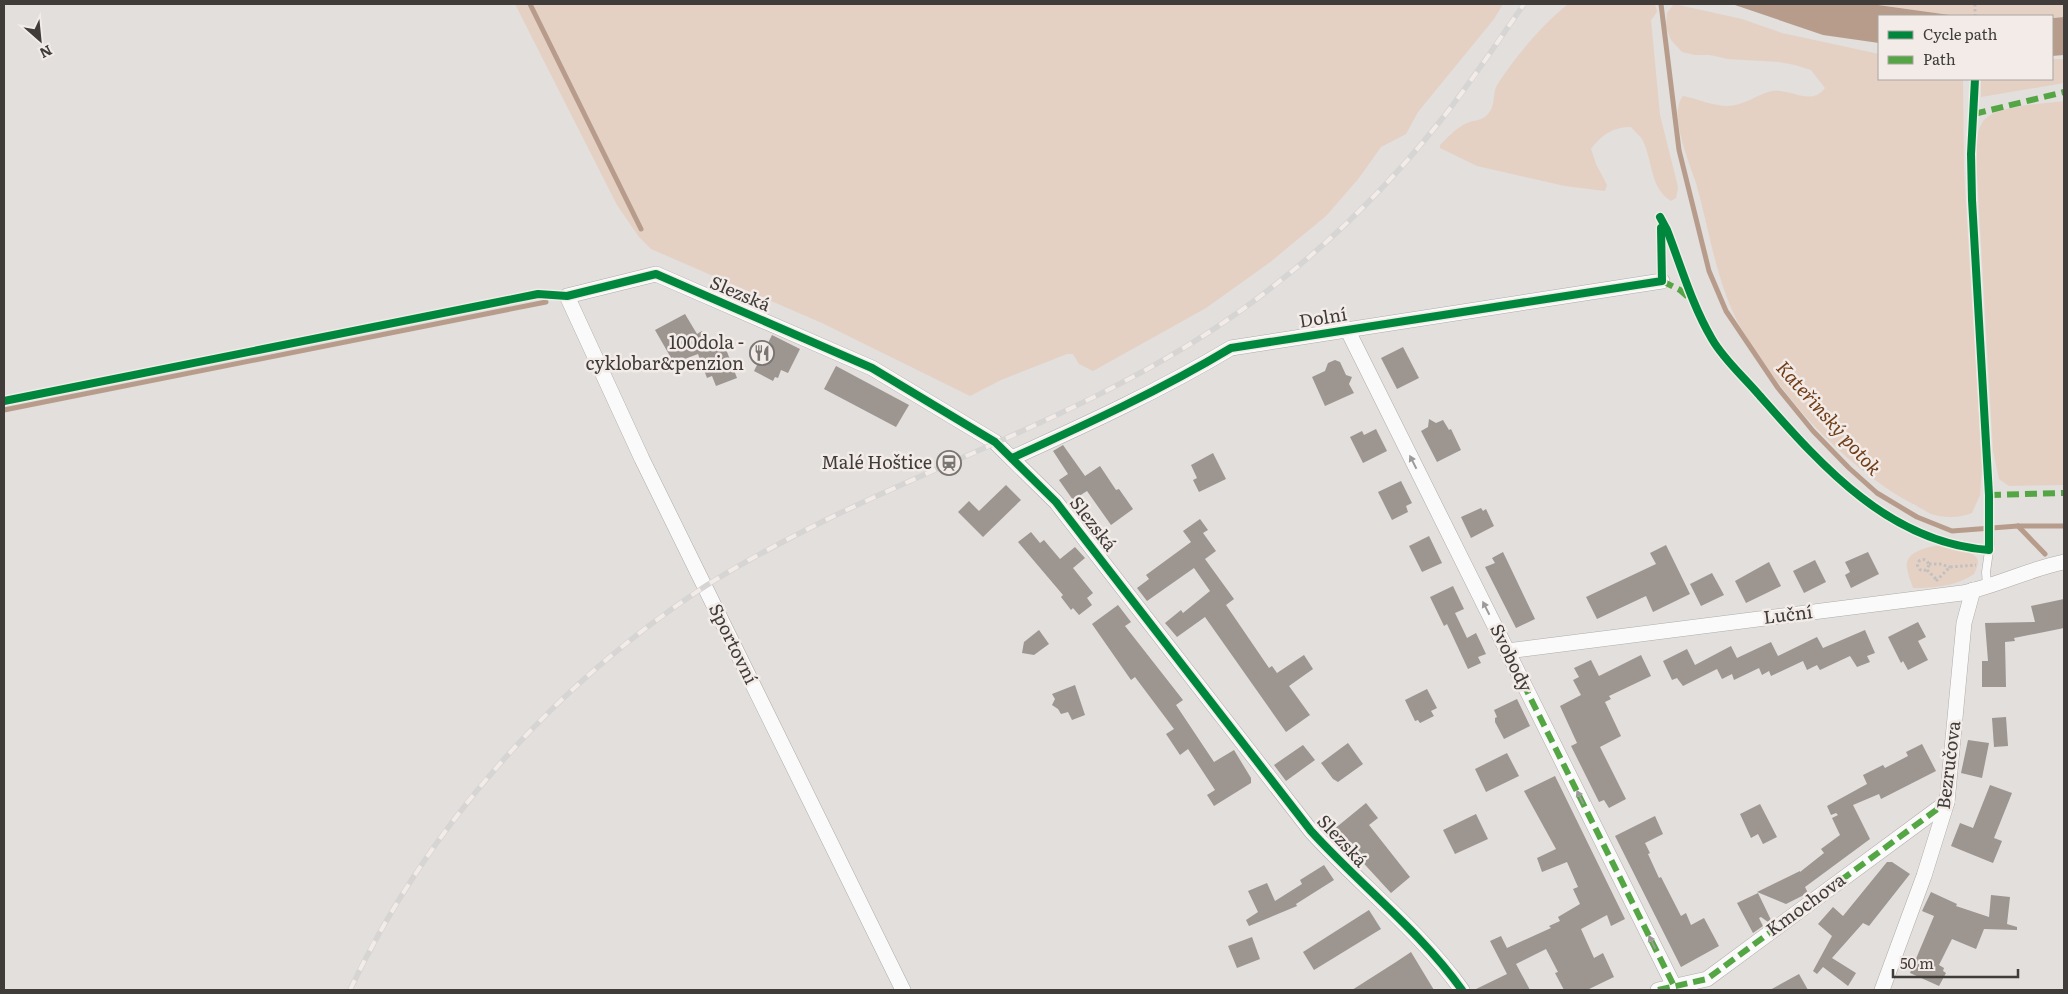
<svg xmlns="http://www.w3.org/2000/svg" width="2068" height="994" viewBox="0 0 2068 994" font-family="Literata,serif">
<rect width="100%" height="100%" fill="#e2dfdc"/>
<g fill="#e4d1c4">
<polygon points="515,4 1503,4 1494,19 1418,112 1406,134 1381,147 1359,178 1326,216 1269,263 1206,308 1093,371 1079,364 1073,354 1067,354 1001,380 970,396 822,323 651,249 639,237 617,205"/>
<path d="M1568,4H1655L1657,12L1651,20L1660,115L1678,187L1676,198L1671,201C1649,187 1653,159 1642,139C1639,135 1634,131 1631,127C1613,127 1601,135 1591,149L1596,164L1607,185L1605,191L1565,186L1477,166L1440,148V145C1448,137 1456,128 1467,123C1474,120 1482,121 1488,114C1496,106 1492,94 1497,85C1516,56 1541,26 1568,4Z"/>
<path d="M1674,4L1742,19L1782,33L1879,54V79H1963L1964,171L1982,466L1980,495L1972,513C1960,518 1944,518 1931,514C1925,511 1918,506 1911,503C1867,479 1820,436 1789,397C1774,378 1753,348 1741,328C1716,283 1710,232 1696,183C1690,164 1668,114 1683,96C1698,99 1713,106 1728,106C1743,106 1758,94 1772,91C1791,88 1811,107 1825,88L1811,70L1795,65L1779,62L1728,59L1710,55H1695L1682,52L1671,40L1666,27L1667,13Z"/>
<polygon points="1871,4 2064,4 2064,17 1957,16"/>
<polygon points="2052,59 2064,59 2064,83 1981,97 1981,79 2052,79"/>
<path d="M2064,101V485L2009,486L1999,479L1993,451L1976,158C1977,147 1976,132 1982,123C1992,105 2045,104 2064,101Z"/>
<path d="M1940,545C1950,548 1976,550 1978,561C1978,565 1976,570 1974,574C1957,586 1934,588 1913,588C1911,582 1908,575 1907,568C1904,551 1929,547 1940,545Z"/>
</g>
<g fill="#b79c8c">
<polygon points="1732,4 1871,4 1957,16 1879,16 1879,43 1823,35"/>
<polygon points="2064,17 2064,55 2052,56 2052,18"/>
</g>
<g fill="none" stroke-linecap="round" stroke-linejoin="round">
<g stroke="#b79c8c" stroke-width="5">
<polyline points="530,4 641,229"/>
<polyline points="1661,4 1679,150 1709,271 1726,311 1778,388 1813,431 1849,468 1877,493 1917,517 1952,531 2018,526 2064,526"/>
<polyline points="4,410 546,302"/>
<polyline points="2018,526 2045,554"/>
</g>
</g>
<g fill="#9d958f">
<polygon points="685,314 697,334 702,331 712,348 724,344 737,378 716,386 712,376 707,378 698,354 674,363 655,330"/>
<polygon points="772,335 800,349 788,373 781,370 778,378 775,377 773,381 754,371"/>
<polygon points="1403,347 1419,378 1397,389 1381,358"/>
<polygon points="1335,360 1340,362 1346,375 1352,377 1349,384 1354,393 1325,406 1312,377 1325,371 1328,363"/>
<polygon points="836,366 909,405 896,427 824,389"/>
<polygon points="1429,419 1436,423 1443,420 1449,430 1451,429 1461,450 1437,462 1421,431 1428,427"/>
<polygon points="1376,429 1387,451 1363,463 1350,437 1362,431 1364,435"/>
<polygon points="1063,445 1085,476 1100,466 1116,490 1119,489 1133,509 1111,525 1087,491 1073,500 1059,480 1068,474 1053,451"/>
<polygon points="1213,453 1226,479 1199,492 1193,480 1197,478 1191,465"/>
<polygon points="1401,481 1412,503 1406,506 1408,512 1392,520 1378,492"/>
<polygon points="1006,485 1021,500 983,537 958,512 969,501 979,511"/>
<polygon points="1481,508 1483,511 1486,509 1494,526 1471,538 1461,517"/>
<polygon points="1200,519 1208,530 1203,533 1216,551 1205,559 1234,599 1226,605 1269,668 1272,666 1277,673 1304,655 1313,669 1289,686 1310,715 1286,732 1205,617 1177,637 1165,623 1181,610 1183,613 1210,591 1194,568 1147,601 1137,588 1149,579 1146,575 1191,542 1183,531"/>
<polygon points="1031,532 1040,543 1044,540 1060,559 1075,547 1085,558 1073,568 1093,593 1087,598 1092,605 1079,615 1073,608 1071,610 1061,597 1063,595 1018,542"/>
<polygon points="1429,536 1442,563 1422,572 1409,546"/>
<polygon points="1666,545 1690,594 1653,612 1646,596 1597,619 1586,597 1656,564 1650,553"/>
<polygon points="1503,552 1535,619 1516,628 1485,567 1495,563 1492,558"/>
<polygon points="1868,552 1879,574 1851,588 1845,575 1850,572 1845,562"/>
<polygon points="1815,560 1826,582 1804,593 1793,571"/>
<polygon points="1769,562 1781,586 1746,603 1735,581"/>
<polygon points="1712,573 1724,595 1701,606 1690,584"/>
<polygon points="1453,586 1464,609 1455,613 1467,638 1476,633 1486,654 1478,657 1481,663 1468,669 1447,624 1444,626 1430,597"/>
<polygon points="2064,599 2064,628 2014,638 2015,641 2005,642 2006,687 1982,687 1982,661 1988,661 1985,623 2035,622 2031,606"/>
<polygon points="1118,605 1131,622 1125,626 1183,700 1176,705 1214,762 1234,750 1251,778 1251,783 1214,806 1207,795 1215,790 1188,749 1180,755 1166,734 1174,729 1135,677 1131,680 1092,624"/>
<polygon points="1918,622 1926,637 1918,641 1928,660 1908,670 1903,661 1901,663 1888,637"/>
<polygon points="1039,630 1049,644 1034,655 1022,653 1024,642"/>
<polygon points="1865,630 1875,653 1867,656 1870,662 1857,667 1850,656 1820,670 1817,665 1807,670 1803,661 1771,676 1769,671 1762,675 1759,668 1734,680 1732,674 1722,679 1717,669 1683,686 1677,678 1672,680 1663,661 1687,649 1695,665 1731,646 1737,658 1771,642 1778,656 1817,637 1823,648"/>
<polygon points="1641,655 1651,676 1609,696 1611,699 1605,702 1621,736 1600,747 1626,799 1609,808 1604,800 1599,802 1571,746 1577,743 1560,706 1581,695 1573,680 1579,677 1574,668 1591,660 1599,676"/>
<polygon points="1075,685 1085,715 1072,720 1068,712 1061,714 1058,709 1052,705 1055,699 1052,694"/>
<polygon points="1427,689 1437,708 1431,711 1434,716 1420,723 1418,720 1415,721 1405,700"/>
<polygon points="1517,699 1530,726 1504,739 1495,722 1495,718 1497,717 1494,710"/>
<polygon points="2006,717 2008,746 1994,747 1992,718"/>
<polygon points="1968,740 1989,743 1982,778 1961,773"/>
<polygon points="1348,743 1363,764 1338,782 1333,779 1321,763"/>
<polygon points="1922,744 1936,771 1881,799 1879,794 1853,805 1870,839 1805,887 1808,893 1786,904 1757,892 1800,871 1800,872 1824,853 1821,849 1840,835 1832,818 1838,815 1836,813 1831,815 1827,806 1867,784 1863,775 1883,765 1885,768 1908,756 1906,752"/>
<polygon points="1303,745 1315,760 1286,781 1274,765"/>
<polygon points="1507,753 1519,776 1486,792 1475,769"/>
<polygon points="1555,776 1625,919 1611,926 1607,915 1581,929 1594,958 1603,953 1614,977 1587,990 1564,990 1555,973 1558,972 1546,949 1516,964 1530,990 1474,990 1507,974 1490,941 1501,936 1507,948 1551,928 1549,926 1560,921 1558,917 1580,904 1573,889 1578,887 1567,862 1542,872 1537,858 1556,849 1524,791"/>
<polygon points="1990,785 2012,793 1994,838 2002,841 1993,863 1951,846 1960,823 1973,828"/>
<polygon points="1366,803 1378,818 1369,825 1410,877 1391,893 1333,830"/>
<polygon points="1760,804 1777,837 1763,844 1758,834 1751,838 1740,814"/>
<polygon points="1476,814 1488,839 1455,854 1443,830"/>
<polygon points="1655,816 1663,834 1645,843 1650,853 1648,854 1659,878 1661,877 1681,916 1686,913 1691,925 1704,918 1719,946 1681,967 1615,836"/>
<polygon points="1887,862 1892,862 1910,874 1869,926 1863,923 1832,958 1856,973 1848,986 1823,967 1817,974 1813,971 1832,936 1818,924 1833,907 1843,916"/>
<polygon points="1324,865 1334,880 1296,904 1297,906 1249,926 1246,920 1258,912 1248,891 1267,883 1275,901 1302,884 1300,880"/>
<polygon points="1931,892 1957,904 1956,906 1989,917 1991,895 2010,897 2007,924 2017,927 2017,930 1984,929 1976,949 1952,939 1939,965 1944,968 1943,971 1946,973 1939,986 1910,973 1934,916 1922,911"/>
<polygon points="1758,893 1771,920 1768,922 1761,917 1759,918 1763,926 1753,933 1737,903"/>
<polygon points="1369,910 1381,929 1314,970 1303,952"/>
<polygon points="1252,937 1260,959 1237,968 1228,946"/>
<polygon points="1411,952 1434,990 1352,990 1396,962"/>
<polygon points="1799,974 1808,990 1770,990"/>
</g>
<g fill="none" stroke-linecap="round" stroke-linejoin="round">
<defs>
<polyline id="lane" points="1975,79 1971,154 1972,200 1989,495 1990,544 1986,572 1987,586"/>
<g id="street">
<polyline points="1347,329 1674,986"/>
<path d="M1012,458C1087,424 1161,390 1231,348L1662,281"/>
<path d="M1507,651L1962,593C1997,586 2029,569 2064,562"/>
<path d="M903,990L642,459L567,296L656,274L872,368L995,442L1056,502L1311,831C1360,885 1420,931 1462,990"/>
<polyline points="1658,990 1707,979 1947,802"/>
<polyline points="1882,990 1924,876 1947,802 1964,623 1973,590"/>
</g>
</defs>
<use href="#lane" stroke="#afacaa" stroke-width="9"/>
<use href="#street" stroke="#afacaa" stroke-width="16"/>
<g stroke="#c2c0bf" stroke-width="3" stroke-dasharray="2.5 2.5" stroke-linecap="butt">
<polyline points="1975,4 1975,16"/>
<circle cx="1923" cy="565" r="5.5"/>
<polyline points="1929,564 1940,564 1950,567"/>
<polyline points="1927,570 1937,580"/>
<polyline points="1936,581 1950,567 1976,565"/>
</g>
<use href="#lane" stroke="#fbfafa" stroke-width="8"/>
<use href="#street" stroke="#fbfafa" stroke-width="15"/>
<defs>
<path id="rail" d="M350,990C427,827 553,686 704,587C746,560 791,537 836,515C972,450 1119,398 1243,309C1315,257 1381,195 1437,125C1468,87 1496,44 1524,4"/>
</defs>
<use href="#rail" stroke="#d6d5d4" stroke-width="5.5"/>
<use href="#rail" stroke="#f2ebe7" stroke-width="4" stroke-dasharray="11" stroke-linecap="butt"/>
<g stroke="#54a645" stroke-width="6" stroke-dasharray="12 6" stroke-linecap="butt">
<polyline points="1974,114 2064,92"/>
<polyline points="1662,281 1680,290 1689,298"/>
<polyline points="1989,495 2064,493"/>
<polyline points="1507,651 1674,986"/>
<polyline points="1658,990 1707,979 1947,802"/>
</g>
<defs>
<g id="cycleway">
<path d="M1660,217L1667,230C1681,266 1692,305 1712,339C1724,360 1744,377 1760,396C1822,466 1889,543 1989,550V495L1972,200L1971,154L1975,79"/>
<path d="M4,401L538,294L567,296L656,274L872,368L995,442L1056,502L1311,831C1360,885 1420,931 1462,990"/>
<path d="M1012,458C1087,424 1161,390 1231,348L1662,281L1661,228"/>
</g>
</defs>
<use href="#cycleway" stroke="#f2ebe7" stroke-width="11"/>
<use href="#cycleway" stroke="#00873e" stroke-width="8"/>
</g>
<defs><path id="oneway-solid" d="M-6-.8H1V-3.2L6.5 0L1 3.2V.8H-6Z" transform="scale(1.25)"/></defs>
<g fill="#9d9b9a">
<use href="#oneway-solid" transform="translate(1413 462) rotate(-117)"/>
<use href="#oneway-solid" transform="translate(1486 608) rotate(-117)"/>
<use href="#oneway-solid" transform="translate(1580 797) rotate(-116)"/>
<use href="#oneway-solid" transform="translate(1652 942) rotate(-116)"/>
</g>
<defs>
<symbol id="restaurant-ring" viewBox="-11 -11 22 22"><circle r="9.5" fill="#f2ebe7" stroke="#787573" stroke-width="1.5"/><path d="M-5-6h1v4h1v-4h1v4h1v-4h1v5L-1.5 .5V6h-2V.5L-5-1ZM5-6V6H3V1.5H1.5Q1.5-4 5-6Z" fill="#787573"/></symbol>
<symbol id="station-ring" viewBox="-11 -11 22 22"><circle r="9.5" fill="#f2ebe7" stroke="#787573" stroke-width="1.5"/><path d="M-3-6H3Q5-6 5-4V2Q5 4 3 4L4.5 6H3L1.5 4h-3L-3 6H-4.5L-3 4Q-5 4-5 2V-4Q-5-6-3-6ZM-3.5-4v3h7v-3ZM-3.5 1v1.5H-2V1ZM2 1v1.5H3.5V1Z" fill="#787573"/></symbol>
</defs>
<g fill-rule="evenodd">
<use href="#restaurant-ring" x="748" y="339" width="28" height="28"/>
<use href="#station-ring" x="935" y="449" width="28" height="28"/>
</g>
<g text-anchor="middle" stroke-width="5" stroke-linejoin="round" paint-order="stroke">
<g font-size="18" fill="#3f3c3a" stroke="#f2ebe7">
<text transform="translate(740 294) rotate(23)" y="6">Slezská</text>
<text transform="translate(1323 318) rotate(-9)" y="6">Dolní</text>
<text transform="translate(1093 524) rotate(52)" y="6">Slezská</text>
<text transform="translate(1788 615) rotate(-7)" y="6">Luční</text>
<text transform="translate(733 644) rotate(64)" y="6">Sportovní</text>
<text transform="translate(1511 658) rotate(64)" y="6">Svobody</text>
<text transform="translate(1949 765) rotate(-83)" y="6">Bezručova</text>
<text transform="translate(1342 841) rotate(47)" y="6">Slezská</text>
<text transform="translate(1806 905) rotate(-36)" y="6">Kmochova</text>
</g>
<g font-size="18" fill="#3f3c3a" stroke="#f2ebe7" text-anchor="end">
<text x="744" y="349">100dola -<tspan x="744" dy="21">cyklobar&amp;penzion</tspan></text>
<text x="932" y="469">Malé Hoštice</text>
</g>
<g font-size="19" font-style="italic" fill="#713e19" stroke="#f2ebe7">
<text transform="translate(1829 418) rotate(48)" y="7">Kateřinský potok</text>
</g>
</g>
<rect width="2068" height="994" fill="none" stroke="#3f3c3a" stroke-width="10"/>
<rect x="1878" y="15" width="175" height="65" fill="#f2ebe7" stroke="#aaa5a2"/>
<rect x="1888" y="31" width="25" height="8" fill="#00873e" stroke="#aaa5a2"/>
<text x="1923" y="40" font-size="15" fill="#3f3c3a">Cycle path</text>
<rect x="1888" y="56" width="25" height="8" fill="#54a645" stroke="#aaa5a2"/>
<text x="1923" y="65" font-size="15" fill="#3f3c3a">Path</text>
<g transform="translate(40 40) rotate(153)" stroke="#f2ebe7" stroke-width="4" paint-order="stroke">
<path d="M0-4L9 19L0 12L-9 19Z" fill="#3f3c3a"/>
<text y="-8" font-size="14" font-weight="bold" text-anchor="middle" fill="#3f3c3a">N</text>
</g>
<path d="M1893 969v8h125v-8" fill="none" stroke="#3f3c3a" stroke-width="2.5"/>
<text x="1900" y="969" font-size="15" fill="#3f3c3a" stroke="#f2ebe7" stroke-width="4" paint-order="stroke">50 m</text>
</svg>
